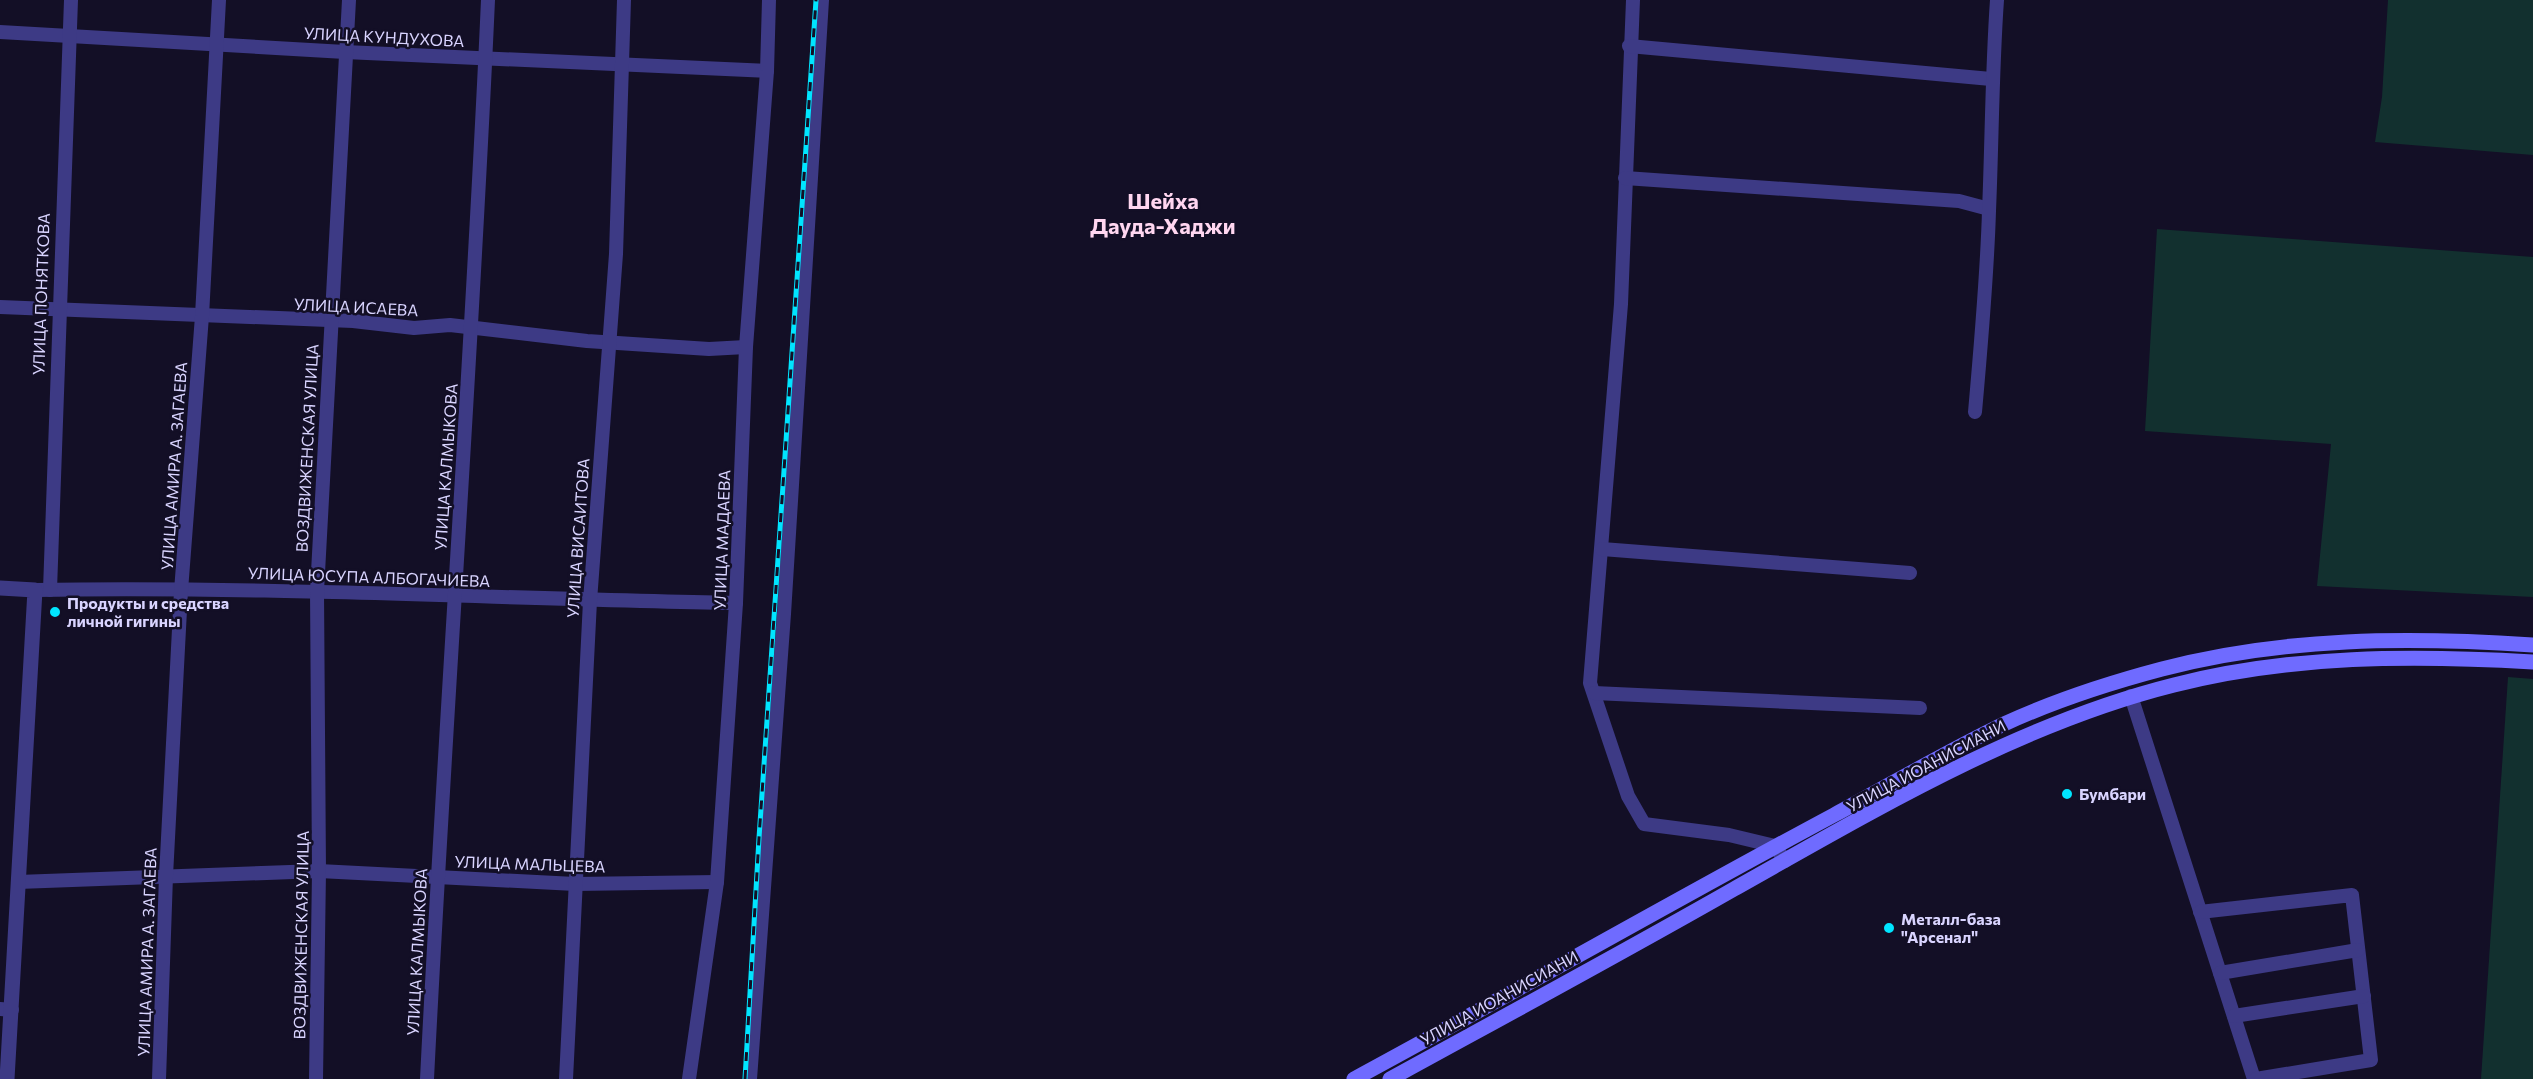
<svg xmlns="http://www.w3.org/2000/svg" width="2533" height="1079" viewBox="0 0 2533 1079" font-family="Commissioner,sans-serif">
<rect width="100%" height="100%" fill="#130f26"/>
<g fill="#12302f">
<polygon points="2388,0 2533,0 2533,155 2375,142 2382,97"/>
<polygon points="2157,229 2533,257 2533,597 2317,586 2331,444 2145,431"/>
<polygon points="2508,677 2533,679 2533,1079 2481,1079"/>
</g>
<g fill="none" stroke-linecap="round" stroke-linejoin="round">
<g stroke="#3d3a85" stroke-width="14">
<polyline points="1633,0 1621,304 1590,683 1628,796 1644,824 1729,835 1775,846 1785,861"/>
<polyline points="0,32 345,52 767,71"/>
<polyline points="1629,46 1991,79"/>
<polyline points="1625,178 1959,201 1989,209"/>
<polyline points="0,307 353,321 414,328 450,325 587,341 709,349 746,347"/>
<path d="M1975,412C1981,345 1987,278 1989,211C1992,140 1992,70 1997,0"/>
<polyline points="1602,549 1910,573"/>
<path d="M35,590C269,586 503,599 736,603"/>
<polyline points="50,590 71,0"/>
<polyline points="1594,693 1920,708"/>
<polyline points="2131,696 2254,1079"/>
<polyline points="18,882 319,871 575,884 717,882"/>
<polyline points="2200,912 2352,895 2371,1060 2256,1079"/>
<polyline points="2220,973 2358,950"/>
<polyline points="0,1009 12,1010"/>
<polyline points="2234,1016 2364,996"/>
<polyline points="159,1079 166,876 181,591 202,316 219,0"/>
<polyline points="316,1079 319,871 317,591 349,0"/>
<path d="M427,1079C445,719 472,360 488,0"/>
<polyline points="566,1079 590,601 616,254 624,0"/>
<polyline points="689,1079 717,882 736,603 746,347 767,71 769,0"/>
<polyline points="750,1079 784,614 822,0"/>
</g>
<polyline stroke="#3d3a85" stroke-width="15" points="0,588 35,590 7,1079"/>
<g stroke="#6f6bff" stroke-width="15">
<path d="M1354,1079C1515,992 1673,901 1834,815C1890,785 1946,752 2004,724C2054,701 2109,683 2162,669C2283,637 2409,637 2533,645"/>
<path d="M1390,1079C1505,1016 1620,954 1734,889C1873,811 2018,724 2174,685C2291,655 2413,655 2533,662"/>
</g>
<defs>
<polyline id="rail" points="745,1079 759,838 816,0"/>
</defs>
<use href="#rail" stroke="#00e5ff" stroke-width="5"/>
<use href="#rail" stroke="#130f26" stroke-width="3" stroke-dasharray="9" stroke-linecap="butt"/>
</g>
<g fill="#00e5ff" stroke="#130f26" stroke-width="2">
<circle cx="55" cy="612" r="6"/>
<circle cx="2067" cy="794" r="6"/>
<circle cx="1889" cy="928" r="6"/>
</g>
<g text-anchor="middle" stroke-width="5" stroke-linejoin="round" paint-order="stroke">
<g font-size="16" fill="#d9d4ff" stroke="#130f26">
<text transform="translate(384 37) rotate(3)" y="6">УЛИЦА КУНДУХОВА</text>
<text transform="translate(41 294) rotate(-88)" y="6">УЛИЦА ПОНЯТКОВА</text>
<text transform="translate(356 307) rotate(3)" y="6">УЛИЦА ИСАЕВА</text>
<text transform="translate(307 448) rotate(-87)" y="6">ВОЗДВИЖЕНСКАЯ УЛИЦА</text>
<text transform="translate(174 466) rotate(-86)" y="6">УЛИЦА АМИРА А. ЗАГАЕВА</text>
<text transform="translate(446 467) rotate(-86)" y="6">УЛИЦА КАЛМЫКОВА</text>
<text transform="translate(578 538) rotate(-86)" y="6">УЛИЦА ВИСАИТОВА</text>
<text transform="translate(722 540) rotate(-88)" y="6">УЛИЦА МАДАЕВА</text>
<text transform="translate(369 577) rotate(2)" y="6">УЛИЦА ЮСУПА АЛБОГАЧИЕВА</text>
<text transform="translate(1926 766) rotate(-28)" y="6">УЛИЦА ИОАНИСИАНИ</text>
<text transform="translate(530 864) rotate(2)" y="6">УЛИЦА МАЛЬЦЕВА</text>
<text transform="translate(301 935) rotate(-89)" y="6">ВОЗДВИЖЕНСКАЯ УЛИЦА</text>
<text transform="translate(147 952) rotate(-88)" y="6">УЛИЦА АМИРА А. ЗАГАЕВА</text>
<text transform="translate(417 952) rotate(-87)" y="6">УЛИЦА КАЛМЫКОВА</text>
<text transform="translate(1499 998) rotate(-29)" y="6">УЛИЦА ИОАНИСИАНИ</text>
</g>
<g font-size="16" font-weight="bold" fill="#d9d4ff" stroke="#130f26" text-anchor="start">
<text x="67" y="609">Продукты и средства<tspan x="67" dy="18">личной гигины</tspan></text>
<text x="2079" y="800">Бумбари</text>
<text x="1901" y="925">Металл-база<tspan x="1901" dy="18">"Арсенал"</tspan></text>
</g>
<g font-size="22" font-weight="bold" fill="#ffd6f0" stroke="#130f26">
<text x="1163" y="209">Шейха<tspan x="1163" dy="25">Дауда-Хаджи</tspan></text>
</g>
</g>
</svg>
